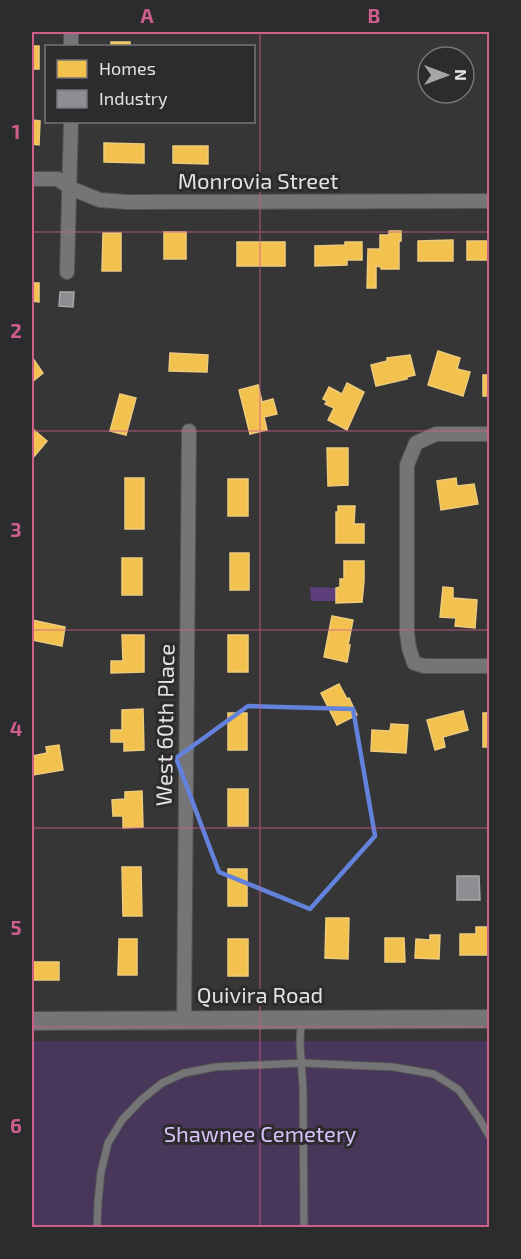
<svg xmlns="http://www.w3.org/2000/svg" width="521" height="1259" viewBox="0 0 521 1259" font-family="'Exo 2',sans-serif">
<rect width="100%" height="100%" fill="#373637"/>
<rect fill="#48365b" x="32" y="1041" width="457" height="186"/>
<polygon fill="#5d3f7b" points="310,587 336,588 336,601 311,601"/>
<g fill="#f2c14e" stroke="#eecb7b" stroke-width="1.5">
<rect x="111" y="42" width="19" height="4"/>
<rect x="32" y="46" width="7" height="23"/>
<polygon points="32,120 40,121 39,145 32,144"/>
<polygon points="104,143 144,144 144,163 104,162"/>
<polygon points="173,146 208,146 208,164 173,163"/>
<polygon points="389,231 401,231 401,241 399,241 399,269 381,269 381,267 376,266 376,288 367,288 368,249 380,249 380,235 389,235"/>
<rect x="164" y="232" width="22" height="27"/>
<polygon points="103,233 121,233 121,271 102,271"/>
<polygon points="453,240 453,261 418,261 418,241"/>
<rect x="467" y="241" width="23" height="19"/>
<rect x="237" y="242" width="48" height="24"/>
<polygon points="345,242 362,242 362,260 347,260 347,265 315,266 315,246 345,245"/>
<polygon points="32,283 39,283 39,302 32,301"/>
<polygon points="438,351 460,358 457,369 470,372 463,396 428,385"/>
<polygon points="170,353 208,355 207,372 169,371"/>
<polygon points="410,355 415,375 407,377 407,379 376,386 371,365 387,361 387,358"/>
<polygon points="32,357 43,373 32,382"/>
<rect x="483" y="375" width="7" height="21"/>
<polygon points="347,383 364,392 347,430 328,420 334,408 325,404 327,401 323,399 329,387 342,394"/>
<polygon points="258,385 262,402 273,399 277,414 264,417 267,430 250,434 239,390"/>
<polygon points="120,394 136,398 126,435 110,431"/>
<polygon points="33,429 47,441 32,459 32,430"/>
<polygon points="327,448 348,448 348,485 328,486"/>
<rect x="125" y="478" width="19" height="51"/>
<polygon points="456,478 457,486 474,484 478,504 441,510 437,481"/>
<rect x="228" y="479" width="20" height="37"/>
<polygon points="338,506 355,506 354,524 364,524 364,543 336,543 336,512 338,512"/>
<rect x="230" y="553" width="19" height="37"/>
<rect x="122" y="558" width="20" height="37"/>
<polygon points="344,561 364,561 364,581 362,602 336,603 336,588 340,587 340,579 344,579"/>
<polygon points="443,587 453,588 453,598 477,600 475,628 455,626 456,618 440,617"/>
<polygon points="332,616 353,620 348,645 350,645 347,662 324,657"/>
<polygon points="32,620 65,627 62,646 32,640"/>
<polygon points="122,635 144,635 144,672 111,673 111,661 123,661"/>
<rect x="228" y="635" width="20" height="37"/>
<polygon points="339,684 347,699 349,698 357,715 337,725 321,693"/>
<polygon points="143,709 144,750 124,751 124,742 111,742 111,730 122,730 122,710"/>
<polygon points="463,711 468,730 443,737 445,747 435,750 427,720"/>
<rect x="228" y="713" width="19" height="37"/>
<rect x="483" y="713" width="7" height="34"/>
<polygon points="391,724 408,725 406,753 371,751 372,730 389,731 390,730"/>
<polygon points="59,745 63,770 32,775 32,756 47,753 46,747"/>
<rect x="228" y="789" width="20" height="37"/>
<polygon points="142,791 143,827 123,828 123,816 113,816 112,800 125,799 125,792"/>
<polygon points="122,867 141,867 142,916 123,916"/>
<rect x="228" y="869" width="19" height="37"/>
<polygon points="326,918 349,918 348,959 325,958"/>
<polygon points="476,927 489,927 489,955 460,955 460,934 476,934"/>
<polygon points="430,935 440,935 439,959 415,958 416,939 430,940"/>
<polygon points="385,938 404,938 405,962 385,962"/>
<polygon points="119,939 137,939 137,975 118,975"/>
<rect x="228" y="939" width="20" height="37"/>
<rect x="32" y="962" width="27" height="18"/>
</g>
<g fill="#8d8d92" stroke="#a7a6ab" stroke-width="1.5">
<polygon points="60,292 74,292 73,307 59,306"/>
<polygon points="457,876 479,876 480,900 457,900"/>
</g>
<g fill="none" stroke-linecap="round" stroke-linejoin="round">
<defs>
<g id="lane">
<polyline points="301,1022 300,1043 303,1088 304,1228"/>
<polyline points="97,1228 98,1202 101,1172 108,1143 122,1120 141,1100 162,1083 184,1073 215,1067 302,1063 393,1067 434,1074 459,1090 478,1117 490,1137"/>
</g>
<g id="street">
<polyline points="71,46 71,32"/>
<polyline points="32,179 58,179 70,188 100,200 126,202 490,201"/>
<polyline points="67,272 71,122"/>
<polyline points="490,434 436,434 416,443 407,465 407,633 409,648 414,663 424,666 490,666"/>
<polyline points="184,1020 189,431"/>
</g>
<polyline id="secondary" points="32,1021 490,1019"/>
</defs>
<use href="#lane" stroke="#525253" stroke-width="9"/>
<use href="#street" stroke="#525253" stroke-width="16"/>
<use href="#secondary" stroke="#525253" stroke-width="20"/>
<use href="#lane" stroke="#757476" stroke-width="7"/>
<use href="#street" stroke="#757476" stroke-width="14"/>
<use href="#secondary" stroke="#757476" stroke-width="18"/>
</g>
<path fill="none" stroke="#6282dc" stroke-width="4.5" stroke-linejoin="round" d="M248,706L353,709L375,836L310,909L219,872L176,758Z"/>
<path fill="none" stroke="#ce5f8b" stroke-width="1.5" stroke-opacity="0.55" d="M260,32V1228M32,232H490M32,431H490M32,630H490M32,828H490M32,1027H490"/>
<g text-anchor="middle" stroke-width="6" stroke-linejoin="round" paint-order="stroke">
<g font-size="22" fill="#e3e2e4" stroke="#2c2b2e">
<text x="258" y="189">Monrovia Street</text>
<text transform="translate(165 725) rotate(-89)" y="8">West 60th Place</text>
<text x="260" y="1003">Quivira Road</text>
</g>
<g font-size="22" fill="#dbc1fa" stroke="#2c2b2e">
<text x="260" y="1142">Shawnee Cemetery</text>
</g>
</g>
<rect width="521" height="1259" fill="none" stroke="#2c2b2e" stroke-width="66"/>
<rect x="45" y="45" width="210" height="78" fill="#2c2b2e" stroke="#757477" stroke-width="1.5"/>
<rect x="57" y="60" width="30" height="18" fill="#f2c14e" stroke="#757477" stroke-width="1.5"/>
<text x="99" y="75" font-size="18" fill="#e3e2e4">Homes</text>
<rect x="57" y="90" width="30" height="18" fill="#8d8d92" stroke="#757477" stroke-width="1.5"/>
<text x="99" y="105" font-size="18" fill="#e3e2e4">Industry</text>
<g transform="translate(446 75) rotate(90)"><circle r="28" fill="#2c2b2e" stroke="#757477" stroke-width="1.5"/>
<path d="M0-4.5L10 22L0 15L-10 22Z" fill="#a7a6a7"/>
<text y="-9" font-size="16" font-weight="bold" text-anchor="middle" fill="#e3e2e4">N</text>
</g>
<rect x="33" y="33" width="455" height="1193" fill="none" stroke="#ce5f8b" stroke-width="2"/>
<g font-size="20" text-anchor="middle" font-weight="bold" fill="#ce5f8b">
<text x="147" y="23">A</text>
<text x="374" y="23">B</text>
<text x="16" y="139">1</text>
<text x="16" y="338">2</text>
<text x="16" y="537">3</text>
<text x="16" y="736">4</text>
<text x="16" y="935">5</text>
<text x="16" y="1133">6</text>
</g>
</svg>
